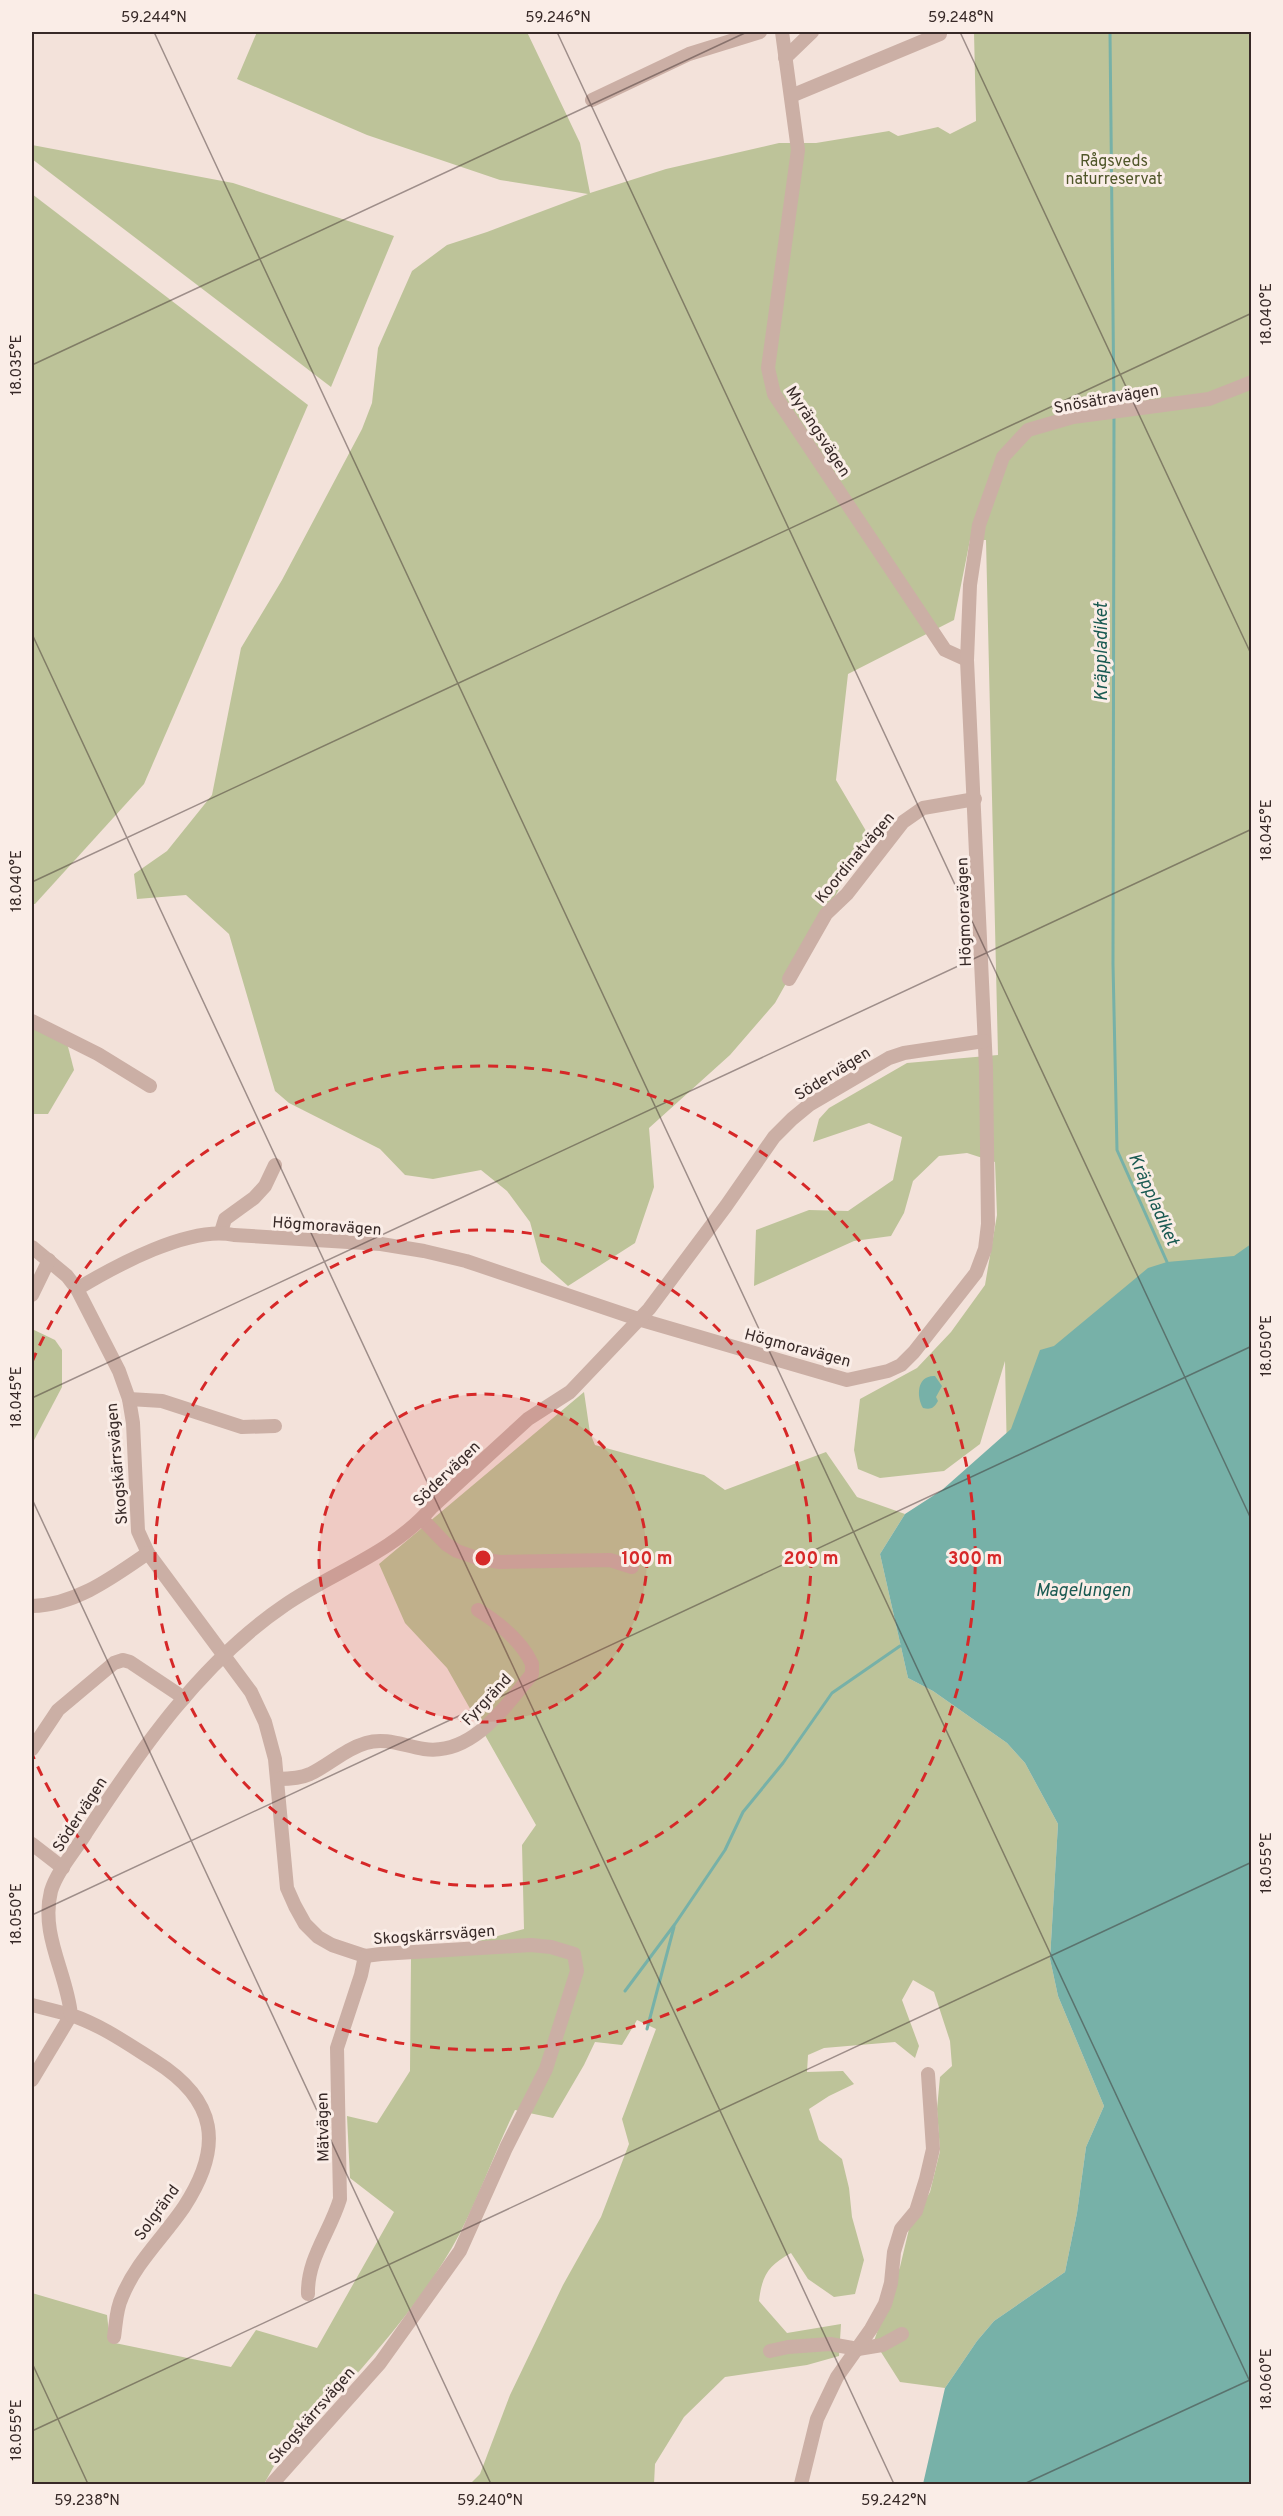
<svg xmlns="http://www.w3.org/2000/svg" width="1283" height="2516" viewBox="0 0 1283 2516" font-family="Overpass,sans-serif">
<rect width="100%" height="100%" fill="#f3e2da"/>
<g fill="#bdc399">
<polygon points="257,32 527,32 580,143 590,193 666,169 779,143 816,143 889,131 898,136 938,127 950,134 976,121 974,32 1251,32 1251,1485 1007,1458 1005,1361 980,1444 944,1471 880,1478 858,1469 854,1450 860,1399 917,1368 951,1332 985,1285 997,1215 995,1162 967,1153 939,1156 913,1181 904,1213 891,1236 854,1241 754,1286 756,1230 809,1210 848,1211 893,1180 902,1137 869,1123 813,1142 819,1119 829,1108 907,1063 998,1055 986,540 970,540 954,620 848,674 836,780 869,836 775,1003 730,1055 649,1128 654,1187 635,1243 568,1286 541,1262 530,1222 507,1191 481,1170 433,1179 405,1175 380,1149 289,1103 275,1091 229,934 186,895 137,899 134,874 167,851 212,795 241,648 282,580 362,429 372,403 378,348 412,271 447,245 487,232 588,194 500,180 367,135 237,79"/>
<polygon points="32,145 233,183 394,236 331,387 32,159"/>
<polygon points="32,194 308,405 144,784 35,904 32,904"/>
<polygon points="32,1027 66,1039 74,1070 48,1114 32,1114"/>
<polygon points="32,1329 55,1340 62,1350 62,1387 32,1444"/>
<path d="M584,1392L590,1433L595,1445L704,1475L725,1490L826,1452L857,1497L905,1514L880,1554L908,1678L933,1691L1007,1743L1025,1763L1058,1824L1050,1959L1058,1996L1104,2106L1086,2147L1077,2213L1065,2272L994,2321L977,2341L945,2388L900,2382L874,2341L900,2267L909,2229L930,2192L940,2151L937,2109L940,2077L952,2066L950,2041L934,1992L913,1980L902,2000L919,2046L915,2058L895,2042L824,2048L808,2055L807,2072L843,2071L854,2084L829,2096L809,2109L819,2140L842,2159L849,2188L852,2217L864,2260L855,2294L834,2297L808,2279L791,2253C768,2266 762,2275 759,2301L787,2333L841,2324L839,2356L807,2365L725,2377L684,2417L655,2464L654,2484H470L480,2474L510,2395L563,2285L601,2217L629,2144L622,2119L656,2029L637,2020L622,2045L595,2042L584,2065L553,2118L515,2110C495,2151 480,2195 459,2235C414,2319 336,2395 274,2466L264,2484H32V2293L107,2315L110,2342L231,2367L256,2330L317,2348L394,2212L350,2178L347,2116L377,2123L410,2071L411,1959L524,1929L522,1845L536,1825L447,1668L405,1623L379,1564Z"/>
</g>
<g fill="#77b1a8">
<polygon points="1251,1244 1251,2484 923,2484 945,2388 977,2341 994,2321 1065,2272 1077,2213 1086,2147 1104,2106 1058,1996 1050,1959 1058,1824 1025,1763 1007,1743 933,1691 908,1678 880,1554 905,1514 942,1490 1011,1429 1040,1350 1054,1346 1148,1268 1167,1262 1234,1256"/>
<path d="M935,1376L942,1386L936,1397L938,1401C934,1408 931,1410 923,1408C916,1396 917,1375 935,1376Z"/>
</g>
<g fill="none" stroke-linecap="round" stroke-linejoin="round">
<g stroke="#77b1a8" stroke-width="3">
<polyline points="1110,32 1114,408"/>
<polyline points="1114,414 1113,964 1117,1150 1167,1262"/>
<polyline points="625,1991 675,1924 725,1850 743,1812 783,1763 832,1693 900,1646"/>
<polyline points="647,2029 674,1927"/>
</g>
<g stroke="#cbafa5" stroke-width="14">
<polyline points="782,32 798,150 768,368 774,394 945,650 967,660"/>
<polyline points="785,58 812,32"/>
<polyline points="791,96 940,34"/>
<polyline points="592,100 689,54 760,32"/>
<polyline points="789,979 826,914 847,894 903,822 923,808 975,799"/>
<polyline points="32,1021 98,1054 150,1086"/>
<polyline points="221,1232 225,1219 254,1198 265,1186 275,1165"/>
<path d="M32,1247L67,1276L77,1289C115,1266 190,1225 234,1235L381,1244L424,1251L466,1261L638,1319L847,1380L888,1371L901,1365L914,1352L976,1273L985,1249L988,1224L986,1068L967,660L970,585L979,525L1003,457L1028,430L1073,417L1209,399L1252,382"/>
<polyline points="77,1289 119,1371 129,1399 133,1423 138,1531 148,1553 251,1692 265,1722 275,1759 287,1888 295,1906 305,1924 318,1937 332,1945 365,1956 381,1954 531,1945 551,1947 574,1954 577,1971 546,2069 506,2148 460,2251 380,2363 272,2484"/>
<polyline points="32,1295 49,1260"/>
<polyline points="129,1399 162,1401 242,1427 275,1426"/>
<polyline points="422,1519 446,1544 457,1551 480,1559 500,1562 610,1560 632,1567"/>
<path d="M32,1606C76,1605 113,1577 148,1553"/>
<polyline points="32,1749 58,1710 114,1663 123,1660 130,1662 184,1698"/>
<path d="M278,1779C288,1779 301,1778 310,1774C329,1765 345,1749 366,1743C386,1737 404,1746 424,1749C472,1756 505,1707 532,1674V1664C522,1641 499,1623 478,1610"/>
<polyline points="32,1844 63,1868"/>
<polyline points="32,2005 71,2015 32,2080"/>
<path d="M308,2294C307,2259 330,2232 340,2199L337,2048L361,1975L365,1956"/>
<path d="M114,2337C116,2324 116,2309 122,2297C136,2262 163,2238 184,2207C224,2146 217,2100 155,2061C128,2044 101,2025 71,2015C67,1973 40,1935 51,1891C57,1871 75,1851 86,1833C141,1749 201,1662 285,1605C333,1572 393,1553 432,1507L528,1419L570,1392L649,1309L726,1206L774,1137L792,1119L809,1105L889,1058L904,1053L984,1041"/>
<polyline points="770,2351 788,2347 830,2344 858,2349 882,2345 902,2334"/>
<polyline points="801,2484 817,2419 837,2377 871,2329 885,2304 891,2283 894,2252 901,2229 916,2211 926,2179 933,2149 928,2074"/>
</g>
</g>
<path fill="none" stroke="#372927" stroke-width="1.5" stroke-opacity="0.45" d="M154,32L1252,2386M557,32L1252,1521M960,32L1252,656M32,365L747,32M32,634L894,2484M32,882L1252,313M32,1398L1252,829M32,1499L491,2484M32,1915L1252,1346M32,2363L88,2484M32,2431L1252,1862M1024,2484L1252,2379"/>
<circle cx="483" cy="1558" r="164" fill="#d62828" fill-opacity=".12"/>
<g fill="none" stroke="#d62828" stroke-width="3" stroke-dasharray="10 8">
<circle cx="483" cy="1558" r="164"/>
<circle cx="483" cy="1558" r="328"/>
<path d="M32 1362A492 492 0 1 1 32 1754"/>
</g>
<g text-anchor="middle" stroke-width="6" stroke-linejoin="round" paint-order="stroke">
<g font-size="16" fill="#4f5629" stroke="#faede7">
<text x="1114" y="166">Rågsveds<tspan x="1114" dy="18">naturreservat</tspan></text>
</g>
<g font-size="16" fill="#372927" stroke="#faede7">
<text transform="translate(1106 398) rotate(-10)" y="6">Snösätravägen</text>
<text transform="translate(819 431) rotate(57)" y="6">Myrängsvägen</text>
<text transform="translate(854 857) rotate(-50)" y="6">Koordinatvägen</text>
<text transform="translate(963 912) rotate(-92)" y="6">Högmoravägen</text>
<text transform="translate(832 1073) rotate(-32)" y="6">Södervägen</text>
<text transform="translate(327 1225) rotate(4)" y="6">Högmoravägen</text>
<text transform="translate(798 1347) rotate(15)" y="6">Högmoravägen</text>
<text transform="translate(116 1464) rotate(-95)" y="6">Skogskärrsvägen</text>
<text transform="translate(446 1473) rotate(-44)" y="6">Södervägen</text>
<text transform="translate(486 1699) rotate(-47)" y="6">Fyrgränd</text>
<text transform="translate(79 1814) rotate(-57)" y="6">Södervägen</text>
<text transform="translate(434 1934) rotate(-4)" y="6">Skogskärrsvägen</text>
<text transform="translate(322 2127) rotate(-91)" y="6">Mätvägen</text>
<text transform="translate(156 2212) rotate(-54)" y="6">Solgränd</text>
<text transform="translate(311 2415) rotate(-49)" y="6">Skogskärrsvägen</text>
</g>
<g font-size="18" font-style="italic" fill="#1a5a52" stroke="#faede7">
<text transform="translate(1101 652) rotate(-90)" y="6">Kräppladiket</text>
<text transform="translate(1154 1199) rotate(66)" y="6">Kräppladiket</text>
<text x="1083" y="1596">Magelungen</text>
</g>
</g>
<circle cx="483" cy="1558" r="9" fill="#d62828" stroke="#faede7" stroke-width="3"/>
<g font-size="18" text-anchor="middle" font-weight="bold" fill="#d62828" stroke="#faede7" stroke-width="6" stroke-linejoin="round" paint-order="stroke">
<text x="647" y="1564">100 m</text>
<text x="811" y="1564">200 m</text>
<text x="975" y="1564">300 m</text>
</g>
<rect width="1283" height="2516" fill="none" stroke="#faede7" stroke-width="66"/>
<rect x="33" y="33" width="1217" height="2450" fill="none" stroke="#372927" stroke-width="2"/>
<g font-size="15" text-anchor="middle" fill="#372927">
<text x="154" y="22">59.244°N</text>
<text x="558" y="22">59.246°N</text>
<text x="961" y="22">59.248°N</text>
<text transform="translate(1266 314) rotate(-90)" y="5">18.040°E</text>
<text transform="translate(16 365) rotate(-90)" y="5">18.035°E</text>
<text transform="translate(1266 830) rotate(-90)" y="5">18.045°E</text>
<text transform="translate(16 881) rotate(-90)" y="5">18.040°E</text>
<text transform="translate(1266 1346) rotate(-90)" y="5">18.050°E</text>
<text transform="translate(16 1397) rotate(-90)" y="5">18.045°E</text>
<text transform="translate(1266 1863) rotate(-90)" y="5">18.055°E</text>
<text transform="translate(16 1914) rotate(-90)" y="5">18.050°E</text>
<text transform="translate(1266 2379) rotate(-90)" y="5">18.060°E</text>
<text transform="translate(16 2430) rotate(-90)" y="5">18.055°E</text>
<text x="87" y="2505">59.238°N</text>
<text x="490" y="2505">59.240°N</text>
<text x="894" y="2505">59.242°N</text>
</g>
</svg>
